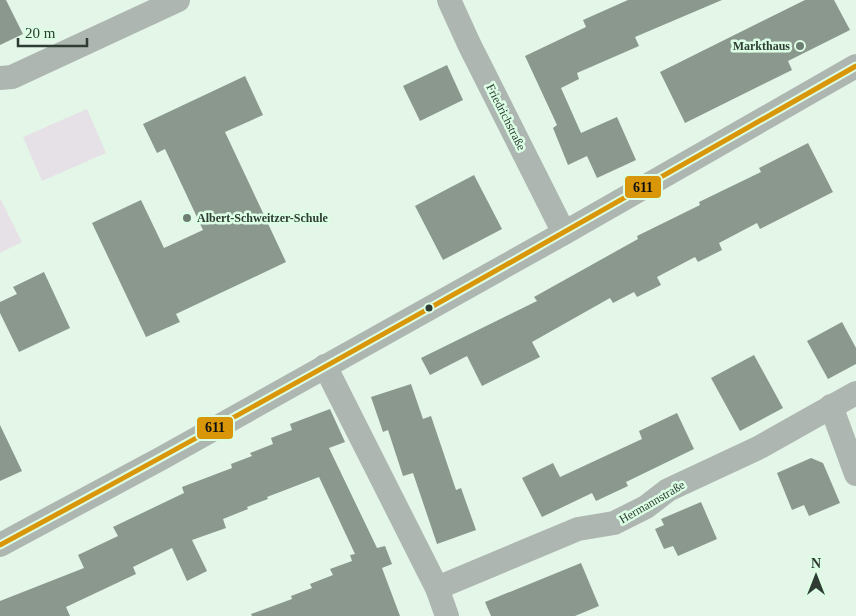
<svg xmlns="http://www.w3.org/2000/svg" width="856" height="616" viewBox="0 0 856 616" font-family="'Times New Roman',serif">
<rect width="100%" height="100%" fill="#e3f6e8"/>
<g fill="#e6e1e6">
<polygon points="87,109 106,153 42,181 23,137"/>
<polygon points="0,198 22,242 0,253"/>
</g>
<g fill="#8a988e">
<polygon points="0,0 6,0 23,34 0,45"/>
<polygon points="628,0 722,0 635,37 639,46 577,73 579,79 561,88 581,133 617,117 636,160 597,178 587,156 568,165 553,128 557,125 525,56 586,27 583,20"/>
<polygon points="805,0 834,0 850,30 788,61 792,70 685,123 660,72"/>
<polygon points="447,65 463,100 420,121 403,86"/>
<polygon points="245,76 263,115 225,132 286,262 176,314 180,322 146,337 92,223 141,200 164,248 203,230 165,149 157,153 143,124"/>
<polygon points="808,143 833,192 760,229 757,223 719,243 722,250 698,262 695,257 657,277 661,285 637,297 634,292 613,303 610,298 532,342 540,357 482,386 467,356 430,375 421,358 537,301 534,297 638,239 637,236 700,205 699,202 761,172 759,168"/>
<polygon points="474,175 502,229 443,260 415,206"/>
<polygon points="44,272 70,328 19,352 0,313 0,302 17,294 13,287"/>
<polygon points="842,322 856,348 856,364 828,379 807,341"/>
<polygon points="754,355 783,408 740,431 711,378"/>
<polygon points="411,384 423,419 431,416 456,490 461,488 476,530 437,544 413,473 403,476 388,430 383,432 371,397"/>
<polygon points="330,409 345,442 329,448 377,548 385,546 392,564 382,568 400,616 252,616 251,614 292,599 291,596 312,588 310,584 333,575 330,569 352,561 350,555 355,554 319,477 267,497 268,499 247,507 248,509 223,519 226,528 192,540 207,571 187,581 172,548 133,567 136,574 66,607 70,616 0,616 0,601 84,568 78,555 118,536 113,527 184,493 182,487 232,468 231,464 252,456 250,453 273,444 271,438 292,430 290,424"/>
<polygon points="677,413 694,449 626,482 628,486 596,501 592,493 542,517 522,478 553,463 560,477 642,439 639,431"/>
<polygon points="0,425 22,471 0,481"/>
<polygon points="811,458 823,463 840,503 809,516 804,505 792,510 777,473"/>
<polygon points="701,502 717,539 678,556 673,546 664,549 655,529 664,525 661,519"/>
<polygon points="581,563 599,606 575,616 491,616 485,602"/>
</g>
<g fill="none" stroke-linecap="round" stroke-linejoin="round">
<g stroke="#aeb6b1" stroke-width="24">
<polyline points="449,0 469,44 564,233"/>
<polyline points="0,78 12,77 178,0"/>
<polyline points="325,366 437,588 447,616"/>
<polyline points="831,406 856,474"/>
<polyline points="0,545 162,458 564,233 856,66"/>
<polyline points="437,588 578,529 614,523 646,507 668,490 760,447 856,393"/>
</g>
<defs>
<path id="bus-1" d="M0,545C288,390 572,228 856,66"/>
</defs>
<use href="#bus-1" stroke="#dbfee5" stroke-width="9"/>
<use href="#bus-1" stroke="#d99608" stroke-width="5"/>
</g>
<g fill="#6e7d72" stroke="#dbfee5" stroke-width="2">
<circle cx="800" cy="46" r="5"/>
<circle cx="187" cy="218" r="5"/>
</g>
<circle fill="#2f3c33" stroke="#dbfee5" stroke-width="2" cx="429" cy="308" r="4.5"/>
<g text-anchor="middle" stroke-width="5" stroke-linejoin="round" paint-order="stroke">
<g font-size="12" font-weight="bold" fill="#2f3c33" stroke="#dbfee5" text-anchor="end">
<text x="790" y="50">Markthaus</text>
<text x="197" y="222" text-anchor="start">Albert-Schweitzer-Schule</text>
</g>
<g font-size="12" fill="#2f3c33" stroke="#dbfee5">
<text transform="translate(506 117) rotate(63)" y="4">Friedrichstraße</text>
<text transform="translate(652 502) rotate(-30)" y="4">Hermannstraße</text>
</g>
</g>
<g stroke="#dbfee5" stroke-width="2">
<rect x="624" y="175" width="38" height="24" rx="5" fill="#d99608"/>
<rect x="196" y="416" width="38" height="24" rx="5" fill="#d99608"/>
</g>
<g font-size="14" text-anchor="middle" font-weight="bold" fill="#111">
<text x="643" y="192">611</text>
<text x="215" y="432">611</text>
</g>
<g transform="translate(816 576)" stroke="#dbfee5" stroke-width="4" paint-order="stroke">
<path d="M0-4L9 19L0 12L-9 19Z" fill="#2f3c33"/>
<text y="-8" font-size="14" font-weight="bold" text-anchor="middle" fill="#2f3c33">N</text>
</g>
<path d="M18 38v8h69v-8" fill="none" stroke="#2f3c33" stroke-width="2.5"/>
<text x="25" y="38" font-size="15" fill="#2f3c33" stroke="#dbfee5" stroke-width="4" paint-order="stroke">20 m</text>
</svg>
